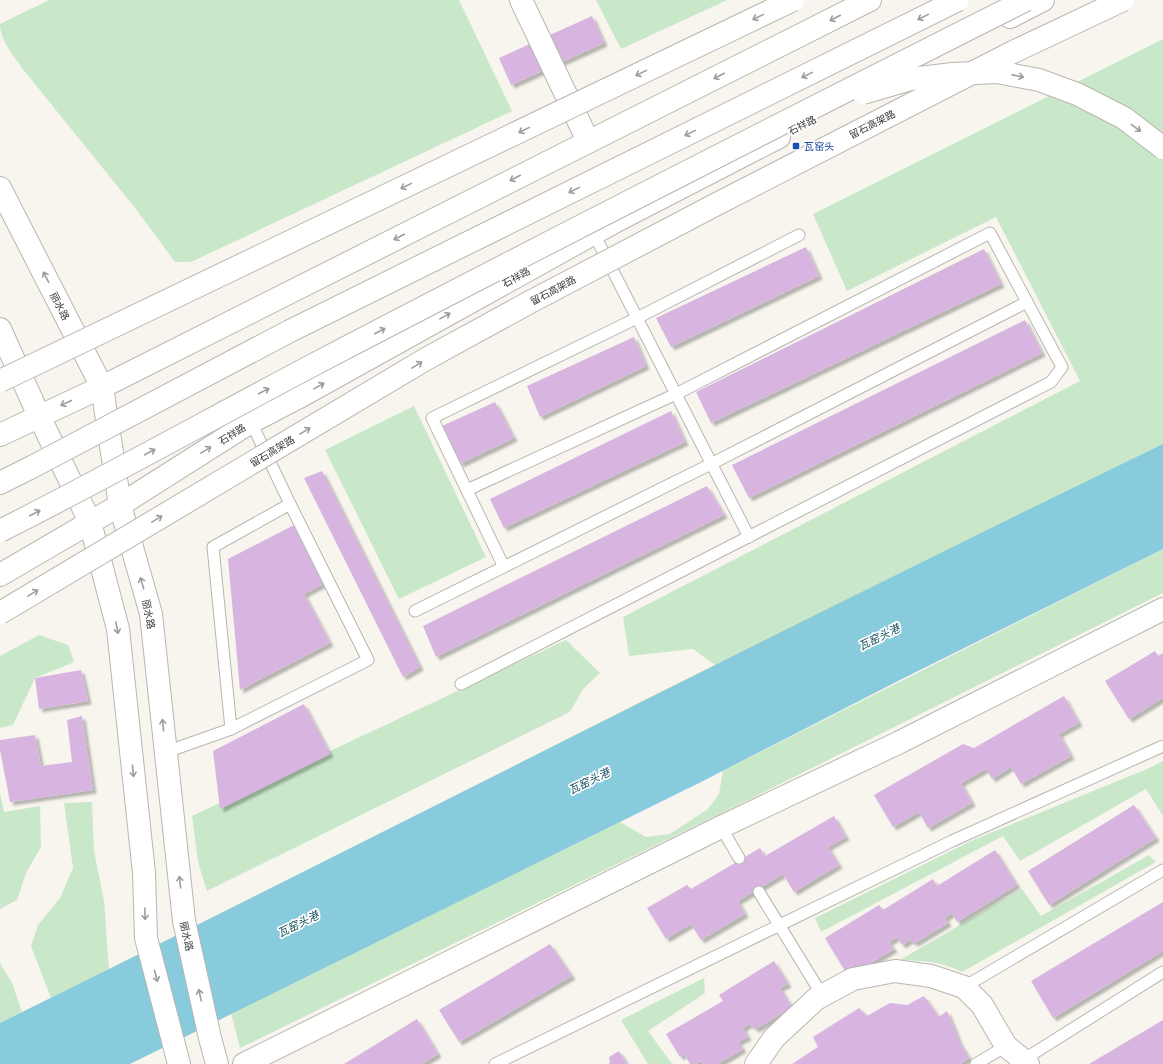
<svg xmlns="http://www.w3.org/2000/svg" width="1163" height="1064" viewBox="0 0 1163 1064" font-family="'PT Sans','Noto Sans SC',sans-serif">
<defs>
<filter id="shadow"><feDropShadow dx="3.5" dy="3.5" stdDeviation="1" flood-color="#0004"/></filter>
</defs>
<rect width="100%" height="100%" fill="#f7f5ed"/>
<g fill="#c9e8ca">
<path d="M49,0H459L512,111L191,262H175L135,208L22,68C14,56 0,40 0,24Z"/>
<polygon points="596,0 727,0 621,49"/>
<polygon points="1163,39 1163,445 715,665 693,649 629,656 623,617 1080,381 996,217 847,291 813,214"/>
<polygon points="414,406 486,557 399,599 325,450"/>
<polygon points="1163,549 1163,593 740,804 240,1048 231,1013 620,822 646,837 670,834 708,809 719,794 723,771"/>
<polygon points="39,635 68,645 74,662 35,678 13,725 0,728 0,656"/>
<polygon points="566,640 600,673 583,689 570,712 207,891 198,862 192,816"/>
<polygon points="1163,761 1163,816 1146,789 1020,861 1003,836 821,932 815,918 971,841 1147,769"/>
<polygon points="0,793 4,812 40,806 41,847 26,873 17,900 0,909"/>
<polygon points="92,802 94,851 104,901 109,969 51,998 31,946 38,925 60,898 73,868 64,803"/>
<path d="M1149,855L1156,862L962,972C940,961 924,961 900,960L1022,889L1041,916Z"/>
<polygon points="0,963 12,983 22,1012 0,1023"/>
<polygon points="704,978 705,993 648,1031 672,1064 648,1064 621,1020"/>
</g>
<path fill="#88cbdc" d="M1163,444V549L902,679L701,782L130,1064H0V1023C388,831 773,633 1163,444Z"/>
<g fill="#d8b5e1" filter="url(#shadow)">
<polygon points="592,16 604,43 511,85 499,58"/>
<polygon points="806,247 819,276 671,347 656,318"/>
<polygon points="984,249 1001,284 711,423 696,392"/>
<polygon points="1025,320 1042,353 749,498 732,465"/>
<polygon points="634,337 646,366 540,417 527,386"/>
<polygon points="495,402 514,438 460,464 442,426"/>
<polygon points="671,411 685,442 504,528 490,499"/>
<polygon points="322,471 420,667 403,677 304,478"/>
<polygon points="707,486 724,515 436,657 423,626"/>
<polygon points="294,525 323,584 304,594 330,643 240,690 228,559"/>
<polygon points="1155,651 1158,656 1163,653 1163,698 1129,719 1105,681"/>
<polygon points="81,670 88,701 39,709 35,678"/>
<polygon points="1064,696 1079,723 1059,734 1071,756 1021,784 1011,767 992,779 986,769 961,783 972,803 928,828 919,812 893,827 874,795 963,744 974,748"/>
<polygon points="304,704 330,754 220,809 213,751"/>
<polygon points="82,716 93,790 10,802 0,750 0,740 35,735 41,766 72,762 67,720"/>
<polygon points="1134,805 1156,838 1049,905 1028,871"/>
<polygon points="834,816 846,837 828,847 839,865 794,892 783,874 738,901 745,914 701,940 691,924 666,939 647,908 687,885 691,889 760,848 765,856"/>
<polygon points="995,850 1017,885 957,922 952,913 945,918 948,923 915,943 910,940 902,945 897,937 889,942 894,949 859,970 856,964 845,971 825,938 879,905 883,910 933,879 937,886"/>
<polygon points="1163,902 1163,951 1053,1018 1031,981"/>
<polygon points="550,944 572,976 459,1042 439,1010"/>
<polygon points="774,961 788,984 780,988 792,1007 756,1029 749,1024 743,1028 748,1037 738,1042 743,1049 718,1064 703,1064 701,1061 696,1064 690,1064 684,1054 680,1057 666,1034 723,1001 719,995"/>
<polygon points="924,996 939,1017 947,1011 959,1041 969,1058 960,1064 792,1064 818,1047 813,1037 859,1008 867,1016 890,1003 907,1005"/>
<polygon points="417,1019 438,1054 422,1064 344,1064"/>
<polygon points="1163,1020 1163,1064 1089,1064"/>
<polygon points="619,1051 627,1064 608,1064 610,1063 609,1057"/>
</g>
<g fill="none" stroke-linecap="round" stroke-linejoin="round">
<defs>
<g id="service">
<polyline points="594,234 749,537"/>
<polyline points="504,567 432,418 637,318 799,235"/>
<polyline points="415,611 711,464 1027,302"/>
<polyline points="461,684 1051,382 1062,367 990,233 676,394 467,490"/>
<polyline points="231,729 368,660 290,504"/>
<polyline points="166,752 231,729 213,547 290,504 251,422"/>
<polyline points="721,827 739,858"/>
<polyline points="759,892 822,995"/>
<polyline points="964,987 1163,870"/>
<polyline points="1023,1060 1163,972"/>
<polyline points="495,1064 952,841 1163,746"/>
<polyline points="976,1064 1006,1046"/>
</g>
<g id="minor">
<polyline points="521,0 588,141"/>
<polyline points="244,1064 721,827 898,743 1163,609"/>
<polyline points="756,1064 774,1038 816,999 853,979 895,971 931,976 964,987 982,1005 1006,1046 1028,1064"/>
</g>
<g id="secondary">
<polyline points="0,188 102,387 120,505 151,614 184,921 210,1038 217,1064"/>
<polyline points="0,329 39,416 90,522 118,629 144,873 146,938 179,1064"/>
</g>
<g id="primary">
<polyline points="1010,17 1043,0"/>
<polyline points="0,435 102,387 870,0"/>
<polyline points="0,575 120,505 251,422 303,395 618,220 779,137"/>
</g>
<polyline id="trunk" points="0,483 30,468"/>
</defs>
<use href="#service" stroke="#b8b6af" stroke-width="13"/>
<use href="#minor" stroke="#b8b6af" stroke-width="24"/>
<use href="#secondary" stroke="#b8b6af" stroke-width="24"/>
<use href="#primary" stroke="#b8b6af" stroke-width="24"/>
<use href="#trunk" stroke="#b8b6af" stroke-width="24"/>
<use href="#service" stroke="#fff" stroke-width="11"/>
<use href="#minor" stroke="#fff" stroke-width="22"/>
<use href="#secondary" stroke="#fff" stroke-width="22"/>
<use href="#primary" stroke="#fff" stroke-width="22"/>
<use href="#trunk" stroke="#fff" stroke-width="22"/>
<defs>
<g id="trunk-bridge">
<polyline points="863,93 911,79 953,74 997,72 1039,80 1077,94 1124,118 1163,148"/>
<polyline points="0,381 793,0"/>
<polyline points="30,468 290,331 958,0"/>
<path d="M0,531C105,478 209,420 313,365C550,241 788,120 1026,0"/>
<polyline points="0,613 426,359 532,301 713,206 1013,52 1123,0"/>
</g>
</defs>
<use href="#trunk-bridge" stroke="#b8b6af" stroke-width="24" stroke-linecap="butt"/>
<use href="#trunk-bridge" stroke="#fff" stroke-width="22"/>
</g>
<defs><path id="oneway-shaft" d="M-6 0H5M1.5-3L5.5 0L1.5 3" fill="none" stroke-width="1.6" stroke-linecap="round" stroke-linejoin="round"/></defs>
<g stroke="#9e9d9c">
<use href="#oneway-shaft" transform="translate(758 17) rotate(154)"/>
<use href="#oneway-shaft" transform="translate(923 17) rotate(154)"/>
<use href="#oneway-shaft" transform="translate(835 18) rotate(153)"/>
<use href="#oneway-shaft" transform="translate(641 73) rotate(154)"/>
<use href="#oneway-shaft" transform="translate(807 75) rotate(154)"/>
<use href="#oneway-shaft" transform="translate(719 76) rotate(153)"/>
<use href="#oneway-shaft" transform="translate(1018 76) rotate(11)"/>
<use href="#oneway-shaft" transform="translate(1136 128) rotate(37)"/>
<use href="#oneway-shaft" transform="translate(524 130) rotate(154)"/>
<use href="#oneway-shaft" transform="translate(690 133) rotate(154)"/>
<use href="#oneway-shaft" transform="translate(515 178) rotate(153)"/>
<use href="#oneway-shaft" transform="translate(406 186) rotate(154)"/>
<use href="#oneway-shaft" transform="translate(574 190) rotate(154)"/>
<use href="#oneway-shaft" transform="translate(399 237) rotate(153)"/>
<use href="#oneway-shaft" transform="translate(46 277) rotate(-117)"/>
<use href="#oneway-shaft" transform="translate(445 316) rotate(-29)"/>
<use href="#oneway-shaft" transform="translate(380 331) rotate(-27)"/>
<use href="#oneway-shaft" transform="translate(417 365) rotate(-31)"/>
<use href="#oneway-shaft" transform="translate(319 386) rotate(-29)"/>
<use href="#oneway-shaft" transform="translate(264 391) rotate(-28)"/>
<use href="#oneway-shaft" transform="translate(66 403) rotate(155)"/>
<use href="#oneway-shaft" transform="translate(305 431) rotate(-31)"/>
<use href="#oneway-shaft" transform="translate(206 450) rotate(-32)"/>
<use href="#oneway-shaft" transform="translate(150 452) rotate(-28)"/>
<use href="#oneway-shaft" transform="translate(35 513) rotate(-27)"/>
<use href="#oneway-shaft" transform="translate(157 519) rotate(-31)"/>
<use href="#oneway-shaft" transform="translate(142 583) rotate(-106)"/>
<use href="#oneway-shaft" transform="translate(33 593) rotate(-31)"/>
<use href="#oneway-shaft" transform="translate(117 628) rotate(79)"/>
<use href="#oneway-shaft" transform="translate(163 725) rotate(-96)"/>
<use href="#oneway-shaft" transform="translate(133 771) rotate(84)"/>
<use href="#oneway-shaft" transform="translate(180 882) rotate(-96)"/>
<use href="#oneway-shaft" transform="translate(145 914) rotate(89)"/>
<use href="#oneway-shaft" transform="translate(156 976) rotate(75)"/>
<use href="#oneway-shaft" transform="translate(200 995) rotate(-102)"/>
</g>
<rect fill="#1a4fb4" stroke="#fff" stroke-width="1.5" x="792" y="142" width="8" height="8" rx="2"/>
<g text-anchor="middle" stroke-width="3.5" stroke-linejoin="round" paint-order="stroke">
<g font-size="10" fill="#3c3b38" stroke="#fff">
<text transform="translate(872 124) rotate(-27)" y="4">留石高架路</text>
<text transform="translate(802 125) rotate(-27)" y="4">石祥路</text>
<text transform="translate(516 277) rotate(-29)" y="4">石祥路</text>
<text transform="translate(553 290) rotate(-28)" y="4">留石高架路</text>
<text transform="translate(60 306) rotate(63)" y="4">丽水路</text>
<text transform="translate(232 434) rotate(-32)" y="4">石祥路</text>
<text transform="translate(272 451) rotate(-31)" y="4">留石高架路</text>
<text transform="translate(149 614) rotate(79)" y="4">丽水路</text>
<text transform="translate(187 936) rotate(78)" y="4">丽水路</text>
</g>
<g font-size="10" fill="#164399" stroke="#fff" text-anchor="start">
<text x="804" y="150">瓦窑头</text>
</g>
<g font-size="11" font-style="italic" fill="#114c58" stroke="#fff">
<text transform="translate(879 637) rotate(-26)" y="4">瓦窑头港</text>
<text transform="translate(589 781) rotate(-26)" y="4">瓦窑头港</text>
<text transform="translate(298 924) rotate(-26)" y="4">瓦窑头港</text>
</g>
</g>
</svg>
